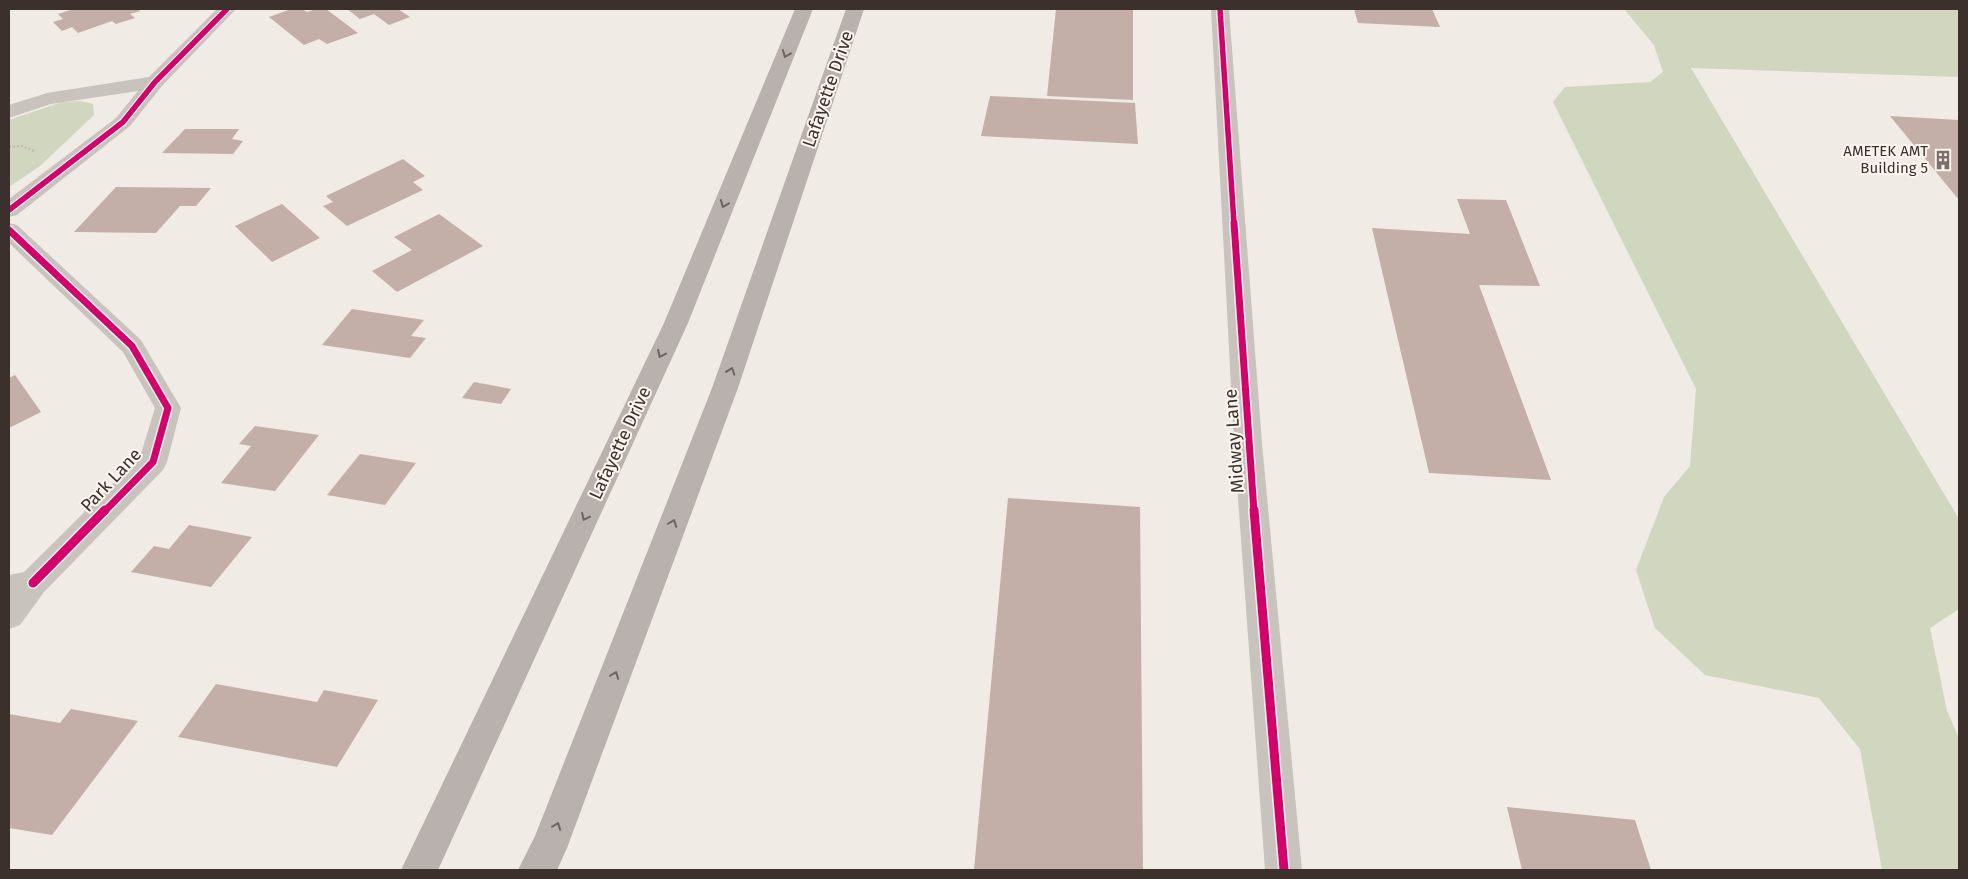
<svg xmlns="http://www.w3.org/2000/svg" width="1968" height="879" viewBox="0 0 1968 879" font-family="'Fira Sans',sans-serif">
<rect width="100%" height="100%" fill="#f0ebe5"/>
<g fill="#d1d6bf">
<polygon points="1624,9 1959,9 1959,77 1691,68 1959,519 1959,609 1930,628 1947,711 1959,738 1959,870 1882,870 1860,749 1819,698 1705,675 1655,628 1636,570 1664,497 1690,466 1696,389 1553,102 1565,87 1650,82 1663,72 1654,45"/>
<polygon points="80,101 93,104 94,115 40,166 9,187 9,120 62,102"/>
</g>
<g fill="#c3afa7">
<polygon points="73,9 138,9 140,11 130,14 135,18 116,24 112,21 78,33 72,27 62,31 53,22 63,19 58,14"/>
<polygon points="291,9 302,9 307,12 316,9 326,9 358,33 327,44 319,39 304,45 269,17"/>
<polygon points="347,9 398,9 410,17 389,25 374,14 360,19"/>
<polygon points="1056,9 1133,9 1133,100 1047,96"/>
<polygon points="1354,9 1432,9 1440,27 1358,23"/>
<polygon points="990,96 1135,103 1138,144 981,136"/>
<polygon points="1890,116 1959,120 1959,200"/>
<polygon points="185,129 239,129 232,139 243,141 233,154 162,153"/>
<polygon points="403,159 425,176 413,182 423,190 347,226 323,206 333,202 326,196"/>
<polygon points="116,187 211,188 196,206 180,206 156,233 74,232"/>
<polygon points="1457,199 1506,200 1540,286 1479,285 1551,480 1429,473 1372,228 1470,234"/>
<polygon points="282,204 320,238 272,262 235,226"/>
<polygon points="439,214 483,246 397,292 372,271 412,250 394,237"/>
<polygon points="352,309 424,320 411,336 426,338 410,358 322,345"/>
<polygon points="15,375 41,412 9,428 9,378"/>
<polygon points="474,382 511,389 501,404 462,398"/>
<polygon points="255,426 319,435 275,491 221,483 251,446 239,444"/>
<polygon points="360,454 416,463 385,505 327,495"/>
<polygon points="1008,498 1140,507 1143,870 974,870"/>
<polygon points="189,525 252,537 211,587 131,572 154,546 169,549"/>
<polygon points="216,684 317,702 324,690 378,700 337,767 178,737"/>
<polygon points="71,709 138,721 52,835 9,828 9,714 60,723"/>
<polygon points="1507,807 1635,820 1651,870 1522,870"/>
</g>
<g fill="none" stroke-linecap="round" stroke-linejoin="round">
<polyline stroke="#c2bbb6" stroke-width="2.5" stroke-dasharray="2 2" stroke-linecap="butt" points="9,147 22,146 34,151"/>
<g fill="#c9c3be" fill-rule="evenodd">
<polygon points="217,9 236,9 162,86 130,126 17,215 9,217 9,199 116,118 138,91 51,104 9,118 9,105 47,93 149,77"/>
<polygon points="1211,9 1229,9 1262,443 1302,870 1265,870 1234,443"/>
<polygon points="9,223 17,225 141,340 181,408 167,462 163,470 44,592 20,625 9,629 9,575 24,572 140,457 155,408 123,352 9,243"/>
</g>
<g fill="#b8b1ad" fill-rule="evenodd">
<polygon points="795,9 813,9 688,323 438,870 401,870 664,323"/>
<polygon points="846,9 864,9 738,388 567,848 557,870 518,870 535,836 712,388"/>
</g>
<defs>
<g id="cycleway-far2">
<polyline points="1220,9 1234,224"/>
<polyline points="9,210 123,122 155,82 227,9"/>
</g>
<g id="cycleway-far1">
<polyline points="1234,223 1254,512"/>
<polyline points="9,230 132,346 168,408 153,462 104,512"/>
</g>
<g id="cycleway">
<polyline points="1254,510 1284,870"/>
<polyline points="33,583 105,510"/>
</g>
</defs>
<use href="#cycleway-far2" stroke="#fbf5ee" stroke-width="8"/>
<use href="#cycleway-far1" stroke="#fbf5ee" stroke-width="10"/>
<use href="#cycleway" stroke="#fbf5ee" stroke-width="12"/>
<use href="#cycleway-far2" stroke="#d6006c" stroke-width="5.5"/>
<use href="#cycleway-far1" stroke="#d6006c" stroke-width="7"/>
<use href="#cycleway" stroke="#d6006c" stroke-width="9"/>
</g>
<defs><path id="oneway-chevron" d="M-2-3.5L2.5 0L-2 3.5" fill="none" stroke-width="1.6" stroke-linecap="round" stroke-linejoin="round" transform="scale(1.25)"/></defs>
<g stroke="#6d645f">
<use href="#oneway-chevron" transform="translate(786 54) rotate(112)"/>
<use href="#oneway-chevron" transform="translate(724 204) rotate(112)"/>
<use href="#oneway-chevron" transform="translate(661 354) rotate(115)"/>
<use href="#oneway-chevron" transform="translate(731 371) rotate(-71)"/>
<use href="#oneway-chevron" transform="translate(585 517) rotate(115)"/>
<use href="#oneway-chevron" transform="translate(673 523) rotate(-69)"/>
<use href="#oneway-chevron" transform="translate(615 675) rotate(-69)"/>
<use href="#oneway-chevron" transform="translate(557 826) rotate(-69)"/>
</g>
<defs>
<symbol id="building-bare" viewBox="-9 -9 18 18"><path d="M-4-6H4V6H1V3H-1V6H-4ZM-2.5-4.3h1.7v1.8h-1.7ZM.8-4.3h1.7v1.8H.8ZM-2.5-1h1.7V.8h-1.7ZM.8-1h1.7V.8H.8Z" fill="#7a716c" stroke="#fbf5ee" stroke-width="2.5" paint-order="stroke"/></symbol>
</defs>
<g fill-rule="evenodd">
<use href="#building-bare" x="1929" y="146" width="28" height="28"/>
</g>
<g text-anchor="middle" stroke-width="4" stroke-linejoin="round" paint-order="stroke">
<g font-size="15" fill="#3b302b" stroke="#fbf5ee" text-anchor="end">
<text x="1928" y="156">AMETEK AMT<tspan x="1928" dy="17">Building 5</tspan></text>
</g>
<g font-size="18" fill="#3b302b" stroke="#fbf5ee">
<text transform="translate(828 89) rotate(-71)" y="6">Lafayette Drive</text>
<text transform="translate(1234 441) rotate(-94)" y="6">Midway Lane</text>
<text transform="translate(620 443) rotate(-65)" y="6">Lafayette Drive</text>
<text transform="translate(111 480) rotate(-47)" y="6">Park Lane</text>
</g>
</g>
<rect width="1968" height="879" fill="none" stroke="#3b302b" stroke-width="20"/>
</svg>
